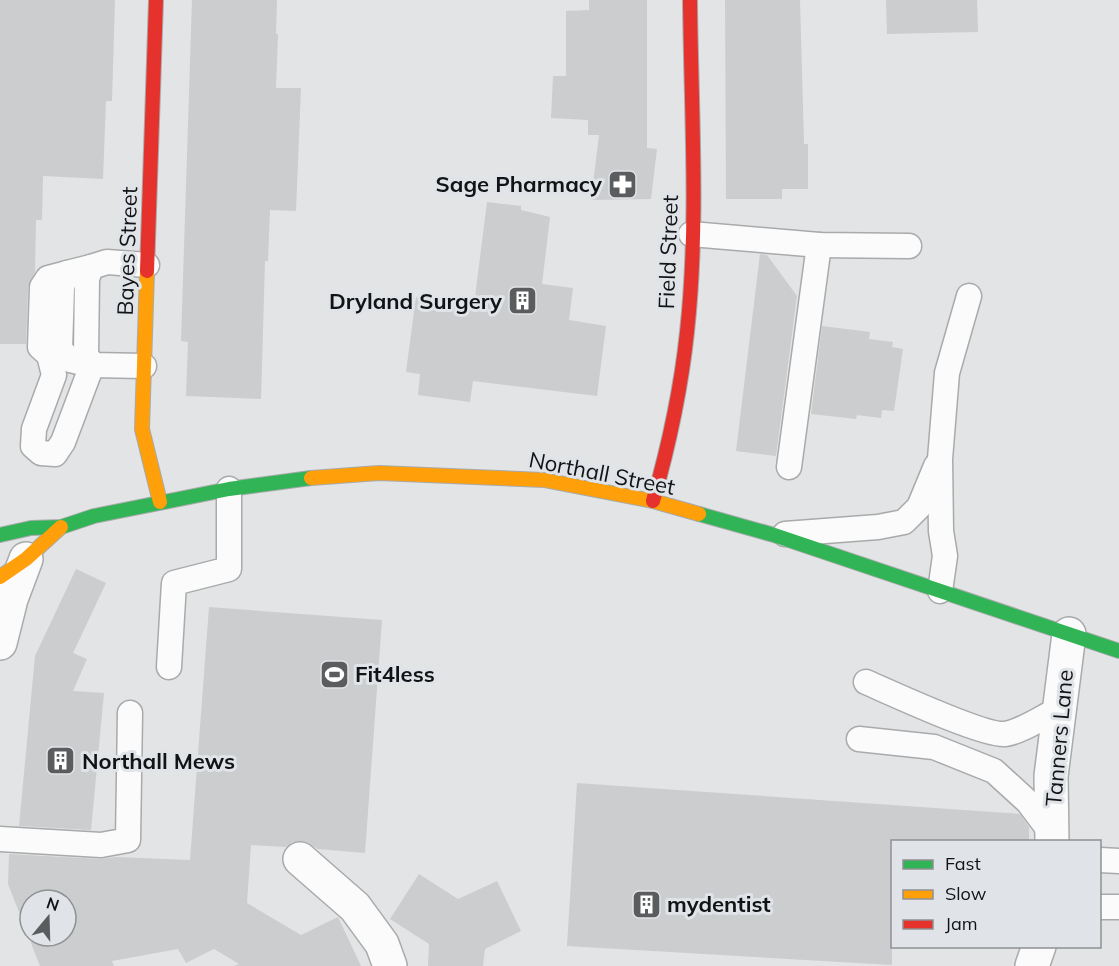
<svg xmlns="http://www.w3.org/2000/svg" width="1119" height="966" viewBox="0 0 1119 966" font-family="Mulish,sans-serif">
<rect width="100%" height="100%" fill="#e2e4e6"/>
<g fill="#cbcdcf" fill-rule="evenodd">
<polygon points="0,0 115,0 112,101 106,101 103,179 43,176 42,220 36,220 35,272 28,287 26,344 0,344"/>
<polygon points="192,0 277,0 276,34 278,34 276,88 301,88 296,211 270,210 268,261 265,261 261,399 186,396 188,342 181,341"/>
<polygon points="589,0 647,0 647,148 657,149 651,199 591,200 599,135 588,135 588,120 551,118 553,76 566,76 566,11 589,10"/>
<polygon points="725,0 800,0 804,144 808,144 808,189 782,189 782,199 726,199"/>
<polygon points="886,0 977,0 978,32 887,34"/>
<polygon points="487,202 521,206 521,210 550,217 542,284 573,288 569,320 606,326 597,396 473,381 470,402 418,395 420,374 406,372 416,297 474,305"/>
<polygon points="760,254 767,255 797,296 776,456 736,451"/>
<polygon points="822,326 870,332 869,339 893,342 892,347 903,349 894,411 882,410 881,418 857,415 856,419 811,414"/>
<polygon points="76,569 106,583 73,653 87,659 73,691 104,693 91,830 19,826 35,656"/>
<path d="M209,607L382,620L365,853L318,849L303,841L293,842L286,847L251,845L247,903L301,935L338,917L361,966H234L239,964L214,949L186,963L178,949L112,961L114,966H40L8,884L9,854L100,859L116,857L190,860ZM30,900H66V936H30Z"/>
<polygon points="577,783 1020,814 1029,827 1029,842 892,842 892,965 567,946"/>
<polygon points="419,874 458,899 497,881 521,931 485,949 483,966 428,966 429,944 390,919"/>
</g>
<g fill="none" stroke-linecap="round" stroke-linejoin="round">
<defs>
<g id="lane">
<polyline points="691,234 819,245 909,246"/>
<polyline points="49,355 54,375 34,429 33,446 41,453 55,454 63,442 92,365 70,360 60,349 62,287 67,273 91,267"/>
<polyline points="62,358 49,355 40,347 42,287 48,278 67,273"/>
<polyline points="144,366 92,365 86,354 87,279 91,267 107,262 147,265"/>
<polyline points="789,467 819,245"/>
<polyline points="785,534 878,527 904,522 919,507 936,466"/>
<polyline points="940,591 945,556 941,531 940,459 947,373 969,296"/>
<polyline points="169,667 174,583 229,569 229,489"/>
<path d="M866,682C891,693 984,736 1005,734C1021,732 1044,716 1059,709"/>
<polyline points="859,739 934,747 994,771 1028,802 1052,834"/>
<polyline points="0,839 101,845 128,840 130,713"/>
<polyline points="1100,860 1119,861"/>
<polyline points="1100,907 1119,907"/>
</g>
<g id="street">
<polyline points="0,643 11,599 26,559"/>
<polyline points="1052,842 1051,776 1069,634"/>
<polyline points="300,859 355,907 382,944 390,966"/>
<polyline points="1032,966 1039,946"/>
</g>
<g id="fast">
<polyline points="699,514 774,535 1119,651"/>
<polyline points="0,535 31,528 61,527 94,516 229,489 311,478"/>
</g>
<g id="slow">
<polyline points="147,271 142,429 160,502"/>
<polyline points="311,478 379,473 544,480 653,501 699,514"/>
<polyline points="0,577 26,559 61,527"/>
</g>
<g id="jam">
<polyline points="147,271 156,0"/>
<path d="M653,501C669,445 681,389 687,332C699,222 691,110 690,0"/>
</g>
</defs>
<use href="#lane" stroke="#a8aaab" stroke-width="27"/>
<use href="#street" stroke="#a8aaab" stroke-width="36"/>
<use href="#fast" stroke="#a8aaab" stroke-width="16"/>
<use href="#slow" stroke="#a8aaab" stroke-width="16"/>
<use href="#jam" stroke="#a8aaab" stroke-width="16"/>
<use href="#lane" stroke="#fbfbfb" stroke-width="24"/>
<use href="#street" stroke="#fbfbfb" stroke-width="33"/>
<use href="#fast" stroke="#30b455" stroke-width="14"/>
<use href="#slow" stroke="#ff9f0a" stroke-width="14"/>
<use href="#jam" stroke="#e5322d" stroke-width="14"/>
</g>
<defs>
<symbol id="pharmacy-square" viewBox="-11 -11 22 22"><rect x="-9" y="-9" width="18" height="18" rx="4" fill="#5b5c5e" stroke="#e0e4e8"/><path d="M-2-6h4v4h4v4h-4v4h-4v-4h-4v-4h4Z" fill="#fff"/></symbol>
<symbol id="building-square" viewBox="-11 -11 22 22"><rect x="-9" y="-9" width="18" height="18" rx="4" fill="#5b5c5e" stroke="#e0e4e8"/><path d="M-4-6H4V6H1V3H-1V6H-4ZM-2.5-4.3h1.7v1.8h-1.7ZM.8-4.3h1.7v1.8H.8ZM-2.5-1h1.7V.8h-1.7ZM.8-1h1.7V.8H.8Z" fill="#fff"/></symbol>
<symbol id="stadium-square" viewBox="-11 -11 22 22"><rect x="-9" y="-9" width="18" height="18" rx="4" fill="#5b5c5e" stroke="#e0e4e8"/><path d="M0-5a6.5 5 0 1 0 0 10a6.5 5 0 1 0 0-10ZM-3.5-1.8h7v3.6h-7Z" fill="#fff"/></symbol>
</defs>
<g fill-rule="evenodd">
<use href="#pharmacy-square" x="606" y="168" width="33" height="33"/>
<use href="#building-square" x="506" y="284" width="33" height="33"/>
<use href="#stadium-square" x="318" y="658" width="33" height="33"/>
<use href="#building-square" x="44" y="744" width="33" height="33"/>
<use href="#building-square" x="630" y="888" width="33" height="33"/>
</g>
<g text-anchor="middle" stroke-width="6" stroke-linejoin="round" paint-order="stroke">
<g font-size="22" font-weight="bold" fill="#121315" stroke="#e0e4e8" text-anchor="start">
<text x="602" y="192" text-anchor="end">Sage Pharmacy</text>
<text x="502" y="309" text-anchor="end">Dryland Surgery</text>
<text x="355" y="682">Fit4less</text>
<text x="82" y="769">Northall Mews</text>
<text x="667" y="912">mydentist</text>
</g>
<g font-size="22" fill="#121315" stroke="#e0e4e8">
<text transform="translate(127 251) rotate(-88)" y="8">Bayes Street</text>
<text transform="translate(668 252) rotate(-88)" y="8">Field Street</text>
<text transform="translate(602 473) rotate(11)" y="8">Northall Street</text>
<text transform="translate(1059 738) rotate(-85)" y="8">Tanners Lane</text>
</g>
</g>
<rect x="891" y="840" width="210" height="108" fill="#e0e4e8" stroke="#8e9094" stroke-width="1.5"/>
<rect x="903" y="860" width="30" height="9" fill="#30b455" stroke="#8e9094" stroke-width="1.5"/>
<text x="945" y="870" font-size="18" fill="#121315">Fast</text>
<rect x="903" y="890" width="30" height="9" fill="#ff9f0a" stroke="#8e9094" stroke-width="1.5"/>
<text x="945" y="900" font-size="18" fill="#121315">Slow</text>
<rect x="903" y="920" width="30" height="9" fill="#e5322d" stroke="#8e9094" stroke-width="1.5"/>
<text x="945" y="930" font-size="18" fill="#121315">Jam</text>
<g transform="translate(48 918) rotate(19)"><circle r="28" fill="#e0e4e8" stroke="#8e9094" stroke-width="1.5"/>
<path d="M0-4.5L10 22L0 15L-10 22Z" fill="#5b5c5e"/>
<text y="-9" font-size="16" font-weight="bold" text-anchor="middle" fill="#121315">N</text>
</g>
</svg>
